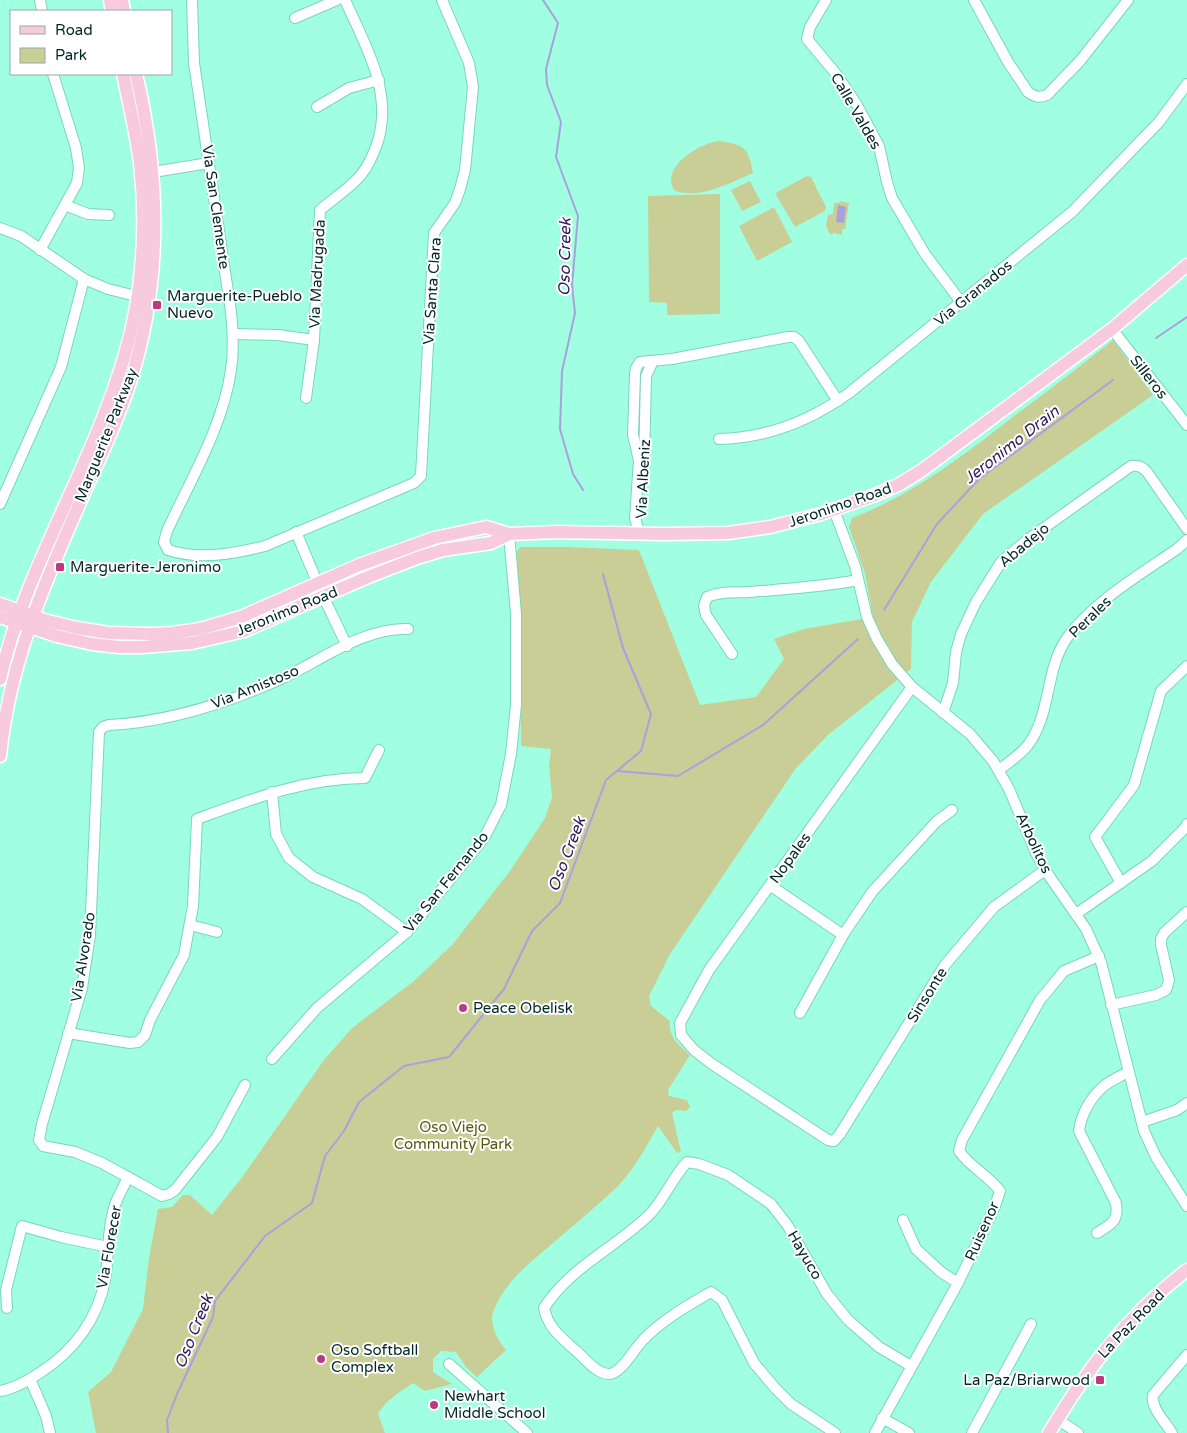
<svg xmlns="http://www.w3.org/2000/svg" width="1187" height="1433" viewBox="0 0 1187 1433" font-family="'Varela Round',sans-serif">
<rect width="100%" height="100%" fill="#a0ffe1"/>
<g fill="#c9ce97">
<path d="M718,141C744,144 749,148 753,173C730,183 701,199 675,191C659,167 699,144 718,141Z"/>
<polygon points="807,176 811,177 826,207 825,211 795,227 776,195 777,192"/>
<polygon points="750,181 761,202 742,211 731,190"/>
<polygon points="720,194 720,314 667,315 667,303 649,302 648,196"/>
<polygon points="840,201 849,203 845,229 842,229 842,235 833,233 832,235 829,233 826,225 828,215 833,214 834,203 839,203"/>
<polygon points="774,207 792,242 757,261 739,226"/>
<path d="M1113,340L1153,395L983,514L931,582L912,622L911,669L828,735L796,768L670,954L649,996L651,1006L670,1021C668,1037 679,1045 690,1055L668,1090L669,1096L687,1100L690,1107L686,1111L676,1110L672,1113L681,1152L677,1153L658,1126C646,1147 635,1168 618,1186C595,1208 570,1228 546,1249C525,1267 503,1285 493,1312C489,1325 499,1342 506,1350L477,1377L466,1367L456,1352L441,1351L433,1359V1372L452,1384L425,1391L413,1383C400,1392 385,1401 378,1414L385,1433H96L88,1392L111,1372L143,1309L149,1258L158,1209L172,1207L183,1195H190L212,1215L243,1176L324,1060L352,1028L414,981L452,945L510,871L545,818L552,797L549,766L551,749L521,746L520,622L517,552L520,547H568L639,550L700,705L756,697L784,659L774,639L804,629L873,617L865,574L849,527L852,518C917,493 968,452 1022,410C1053,387 1083,364 1113,340Z"/>
</g>
<polygon fill="#aaa0dc" points="838,205 846,207 844,223 836,222"/>
<g fill="none" stroke-linecap="round" stroke-linejoin="round">
<g stroke="#aaa0dc" stroke-width="2">
<polyline points="543,0 558,23 546,69 547,85 561,122 556,157 578,216 572,285 575,313 562,371 560,429 573,474 583,490"/>
<polyline points="1156,338 1187,317"/>
<polyline points="884,610 937,524 979,479 1113,380"/>
<polyline points="618,771 678,776 763,725 858,639"/>
<polyline points="168,1433 167,1420 177,1394 213,1317 215,1301 265,1236 312,1203 325,1156 344,1131 359,1102 404,1066 449,1057 504,989 532,931 560,903 606,780 641,751 651,714 623,648 603,574"/>
</g>
<defs>
<g id="minor">
<polyline points="40,0 42,11"/>
<path d="M192,0L194,63L231,312C233,331 234,350 231,370C223,426 191,479 167,531L164,542L168,550C199,560 234,554 265,546L414,483L421,476L434,233L455,203L460,189L465,170L473,87L469,63L442,0"/>
<polyline points="826,0 810,27 807,39 837,75 857,105 879,146 887,182 892,198 925,254 961,302"/>
<path d="M974,0L1008,62L1028,92C1035,97 1039,98 1047,95L1080,61L1128,0"/>
<polyline points="295,18 337,0"/>
<polyline points="317,107 349,88 379,80"/>
<polyline points="153,172 209,163"/>
<polyline points="65,205 88,214 109,215"/>
<polyline points="0,228 21,236 84,279 108,289 144,298"/>
<polyline points="40,250 77,183 79,168 76,148 53,74"/>
<polyline points="1112,329 1187,425"/>
<polyline points="233,334 278,335 314,340"/>
<path d="M306,398L314,340L320,210C334,198 349,189 361,175C369,165 374,153 378,141C393,91 365,45 345,0"/>
<path d="M719,439C767,438 810,421 849,393L1072,212L1159,122L1187,84"/>
<polyline points="644,465 646,376 653,361"/>
<polyline points="0,504 61,367 84,279"/>
<polyline points="834,510 855,566 867,617 877,639 892,664 912,687 970,734 993,761 1009,789 1036,853 1045,870 1086,929 1101,962 1144,1131 1156,1157 1187,1206"/>
<polyline points="296,532 323,596 347,646"/>
<polyline points="639,533 635,518 639,461 633,435 635,374 636,368 640,362 672,359 788,337 794,337 799,341 838,401"/>
<path d="M732,654L706,615L704,606L707,597C720,591 735,593 749,592C786,589 822,587 858,580"/>
<polyline points="912,687 709,970 680,1023 681,1035 694,1050 712,1064 828,1140 834,1141 840,1134 945,965 994,907 1045,870"/>
<path d="M943,713L953,683L956,652L961,634L976,602L1001,562L1027,540L1131,466C1137,465 1143,467 1147,472L1187,529"/>
<path d="M999,770C1010,761 1025,752 1032,739C1051,708 1046,668 1067,638C1093,602 1141,574 1177,549L1187,540"/>
<polyline points="272,792 276,834 289,858 313,877 362,899 407,932"/>
<polyline points="1121,883 1095,837 1134,785 1161,691 1187,666"/>
<polyline points="771,886 843,935"/>
<polyline points="1076,914 1152,861 1185,828 1187,824"/>
<polyline points="190,925 217,932"/>
<polyline points="1111,1005 1156,995 1166,990 1169,980 1161,945 1161,939 1164,933 1187,912"/>
<polyline points="800,1013 843,935 872,892 936,822 952,810"/>
<path d="M68,1033L130,1043L138,1042L145,1035L150,1020L184,955L193,906L197,819C252,799 306,778 365,778L379,750"/>
<polyline points="272,1059 317,1008 407,932 484,838 501,805 511,754 516,705 516,614 509,534"/>
<path d="M245,1085L217,1137L175,1190L169,1194L162,1196L102,1163L75,1152L43,1146L39,1140L42,1124L82,988L90,935L99,732L103,727L109,725C169,722 227,703 281,679C320,661 364,627 408,629"/>
<polyline points="1142,1122 1177,1110 1187,1103"/>
<polyline points="903,1220 916,1249 941,1272 958,1283"/>
<path d="M1097,1233C1111,1224 1119,1222 1116,1203L1079,1131C1081,1114 1091,1097 1104,1086C1111,1080 1121,1076 1128,1072"/>
<polyline points="7,1308 6,1290 22,1226 61,1237 108,1247"/>
<polyline points="449,1364 527,1433"/>
<polyline points="30,1379 46,1416 50,1433"/>
<path d="M0,1391C14,1389 29,1380 41,1372C74,1351 98,1318 105,1280C109,1256 107,1231 114,1208C117,1197 124,1187 128,1177"/>
<polyline points="882,1418 909,1433"/>
<polyline points="1057,1419 1078,1433"/>
<path d="M835,1433L791,1404L775,1388L754,1363L722,1300L711,1292C687,1306 662,1320 643,1340C634,1349 621,1374 609,1374C596,1374 584,1357 575,1350C561,1337 548,1328 544,1308C569,1268 615,1248 649,1215C664,1200 672,1178 687,1162L699,1164L728,1175L771,1204L788,1226L827,1294L848,1320L879,1347L911,1366"/>
<path d="M875,1433L958,1283L995,1206L1000,1191C988,1175 970,1167 959,1151L962,1140L1040,1000L1064,971L1099,956"/>
<polyline points="972,1433 1031,1324"/>
<path d="M1172,1433C1166,1423 1150,1407 1153,1395L1187,1355"/>
</g>
<g id="major">
<polyline points="110,0 112,11"/>
<polyline points="122,0 124,11"/>
<polyline points="0,604 44,620 77,628 109,633 152,634 172,633 200,629 241,617 359,565 434,538 486,527 509,534 556,532 663,534 728,533 770,527 821,514 875,495 898,485 921,471 1112,329 1187,265"/>
<polyline points="0,617 57,636 92,644 119,647 142,647 192,643 244,631 368,577 417,558 443,550 491,543 509,534"/>
<path d="M0,679C26,565 93,466 125,354C143,294 147,225 140,163C136,133 129,103 123,74"/>
<path d="M0,756C9,662 47,577 85,491C101,455 119,418 131,379C162,280 160,175 136,74"/>
<path d="M1049,1433C1087,1369 1127,1316 1187,1270"/>
</g>
</defs>
<use href="#minor" stroke="#78d6b9" stroke-width="12"/>
<use href="#major" stroke="#fff" stroke-width="15"/>
<use href="#minor" stroke="#fff" stroke-width="10"/>
<use href="#major" stroke="#f7cadd" stroke-width="12"/>
</g>
<g fill="#be3a80" stroke="#fff" stroke-width="2">
<rect x="152" y="300" width="10" height="10" rx="2.5"/>
<rect x="55" y="562" width="10" height="10" rx="2.5"/>
<circle cx="463" cy="1008" r="5"/>
<circle cx="321" cy="1359" r="5"/>
<rect x="1095" y="1375" width="10" height="10" rx="2.5"/>
<circle cx="434" cy="1405" r="5"/>
</g>
<g text-anchor="middle" stroke-width="4" stroke-linejoin="round" paint-order="stroke">
<g font-size="15" fill="#00291f" stroke="#fff">
<text transform="translate(856 111) rotate(60)" y="5">Calle Valdes</text>
<text transform="translate(216 207) rotate(82)" y="5">Via San Clemente</text>
<text transform="translate(317 274) rotate(-87)" y="5">Via Madrugada</text>
<text transform="translate(432 291) rotate(-86)" y="5">Via Santa Clara</text>
<text transform="translate(973 293) rotate(-39)" y="5">Via Granados</text>
<text transform="translate(1149 377) rotate(52)" y="5">Silleros</text>
<text transform="translate(106 435) rotate(-68)" y="5">Marguerite Parkway</text>
<text transform="translate(643 479) rotate(-87)" y="5">Via Albeniz</text>
<text transform="translate(840 505) rotate(-19)" y="5">Jeronimo Road</text>
<text transform="translate(1024 545) rotate(-40)" y="5">Abadejo</text>
<text transform="translate(287 611) rotate(-22)" y="5">Jeronimo Road</text>
<text transform="translate(1090 617) rotate(-44)" y="5">Perales</text>
<text transform="translate(255 687) rotate(-22)" y="5">Via Amistoso</text>
<text transform="translate(1034 843) rotate(65)" y="5">Arbolitos</text>
<text transform="translate(790 858) rotate(-54)" y="5">Nopales</text>
<text transform="translate(446 882) rotate(-51)" y="5">Via San Fernando</text>
<text transform="translate(83 957) rotate(-81)" y="5">Via Alvorado</text>
<text transform="translate(927 995) rotate(-58)" y="5">Sinsonte</text>
<text transform="translate(982 1231) rotate(-66)" y="5">Ruisenor</text>
<text transform="translate(109 1247) rotate(-80)" y="5">Via Florecer</text>
<text transform="translate(805 1255) rotate(60)" y="5">Hayuco</text>
<text transform="translate(1131 1324) rotate(-46)" y="5">La Paz Road</text>
</g>
<g font-size="15" fill="#00291f" stroke="#fff" text-anchor="start">
<text x="167" y="301">Marguerite-Pueblo<tspan x="167" dy="17">Nuevo</tspan></text>
<text x="70" y="572">Marguerite-Jeronimo</text>
<text x="473" y="1013">Peace Obelisk</text>
<text x="331" y="1355">Oso Softball<tspan x="331" dy="17">Complex</tspan></text>
<text x="1090" y="1385" text-anchor="end">La Paz/Briarwood</text>
<text x="444" y="1401">Newhart<tspan x="444" dy="17">Middle School</tspan></text>
</g>
<g font-size="15" fill="#575a0d" stroke="#fff">
<text x="453" y="1132">Oso Viejo<tspan x="453" dy="17">Community Park</tspan></text>
</g>
<g font-size="16" font-style="italic" fill="#2e185e" stroke="#fff">
<text transform="translate(564 257) rotate(-89)" y="6">Oso Creek</text>
<text transform="translate(1011 444) rotate(-38)" y="6">Jeronimo Drain</text>
<text transform="translate(566 854) rotate(-69)" y="6">Oso Creek</text>
<text transform="translate(193 1331) rotate(-68)" y="6">Oso Creek</text>
</g>
</g>
<rect x="10" y="10" width="162" height="65" fill="#ffffff" stroke="#99a9a5"/>
<rect x="20" y="26" width="25" height="8" fill="#f7cadd" stroke="#99a9a5"/>
<text x="55" y="35" font-size="15" fill="#00291f">Road</text>
<rect x="20" y="48" width="25" height="15" fill="#c9ce97" stroke="#99a9a5"/>
<text x="55" y="60" font-size="15" fill="#00291f">Park</text>
</svg>
